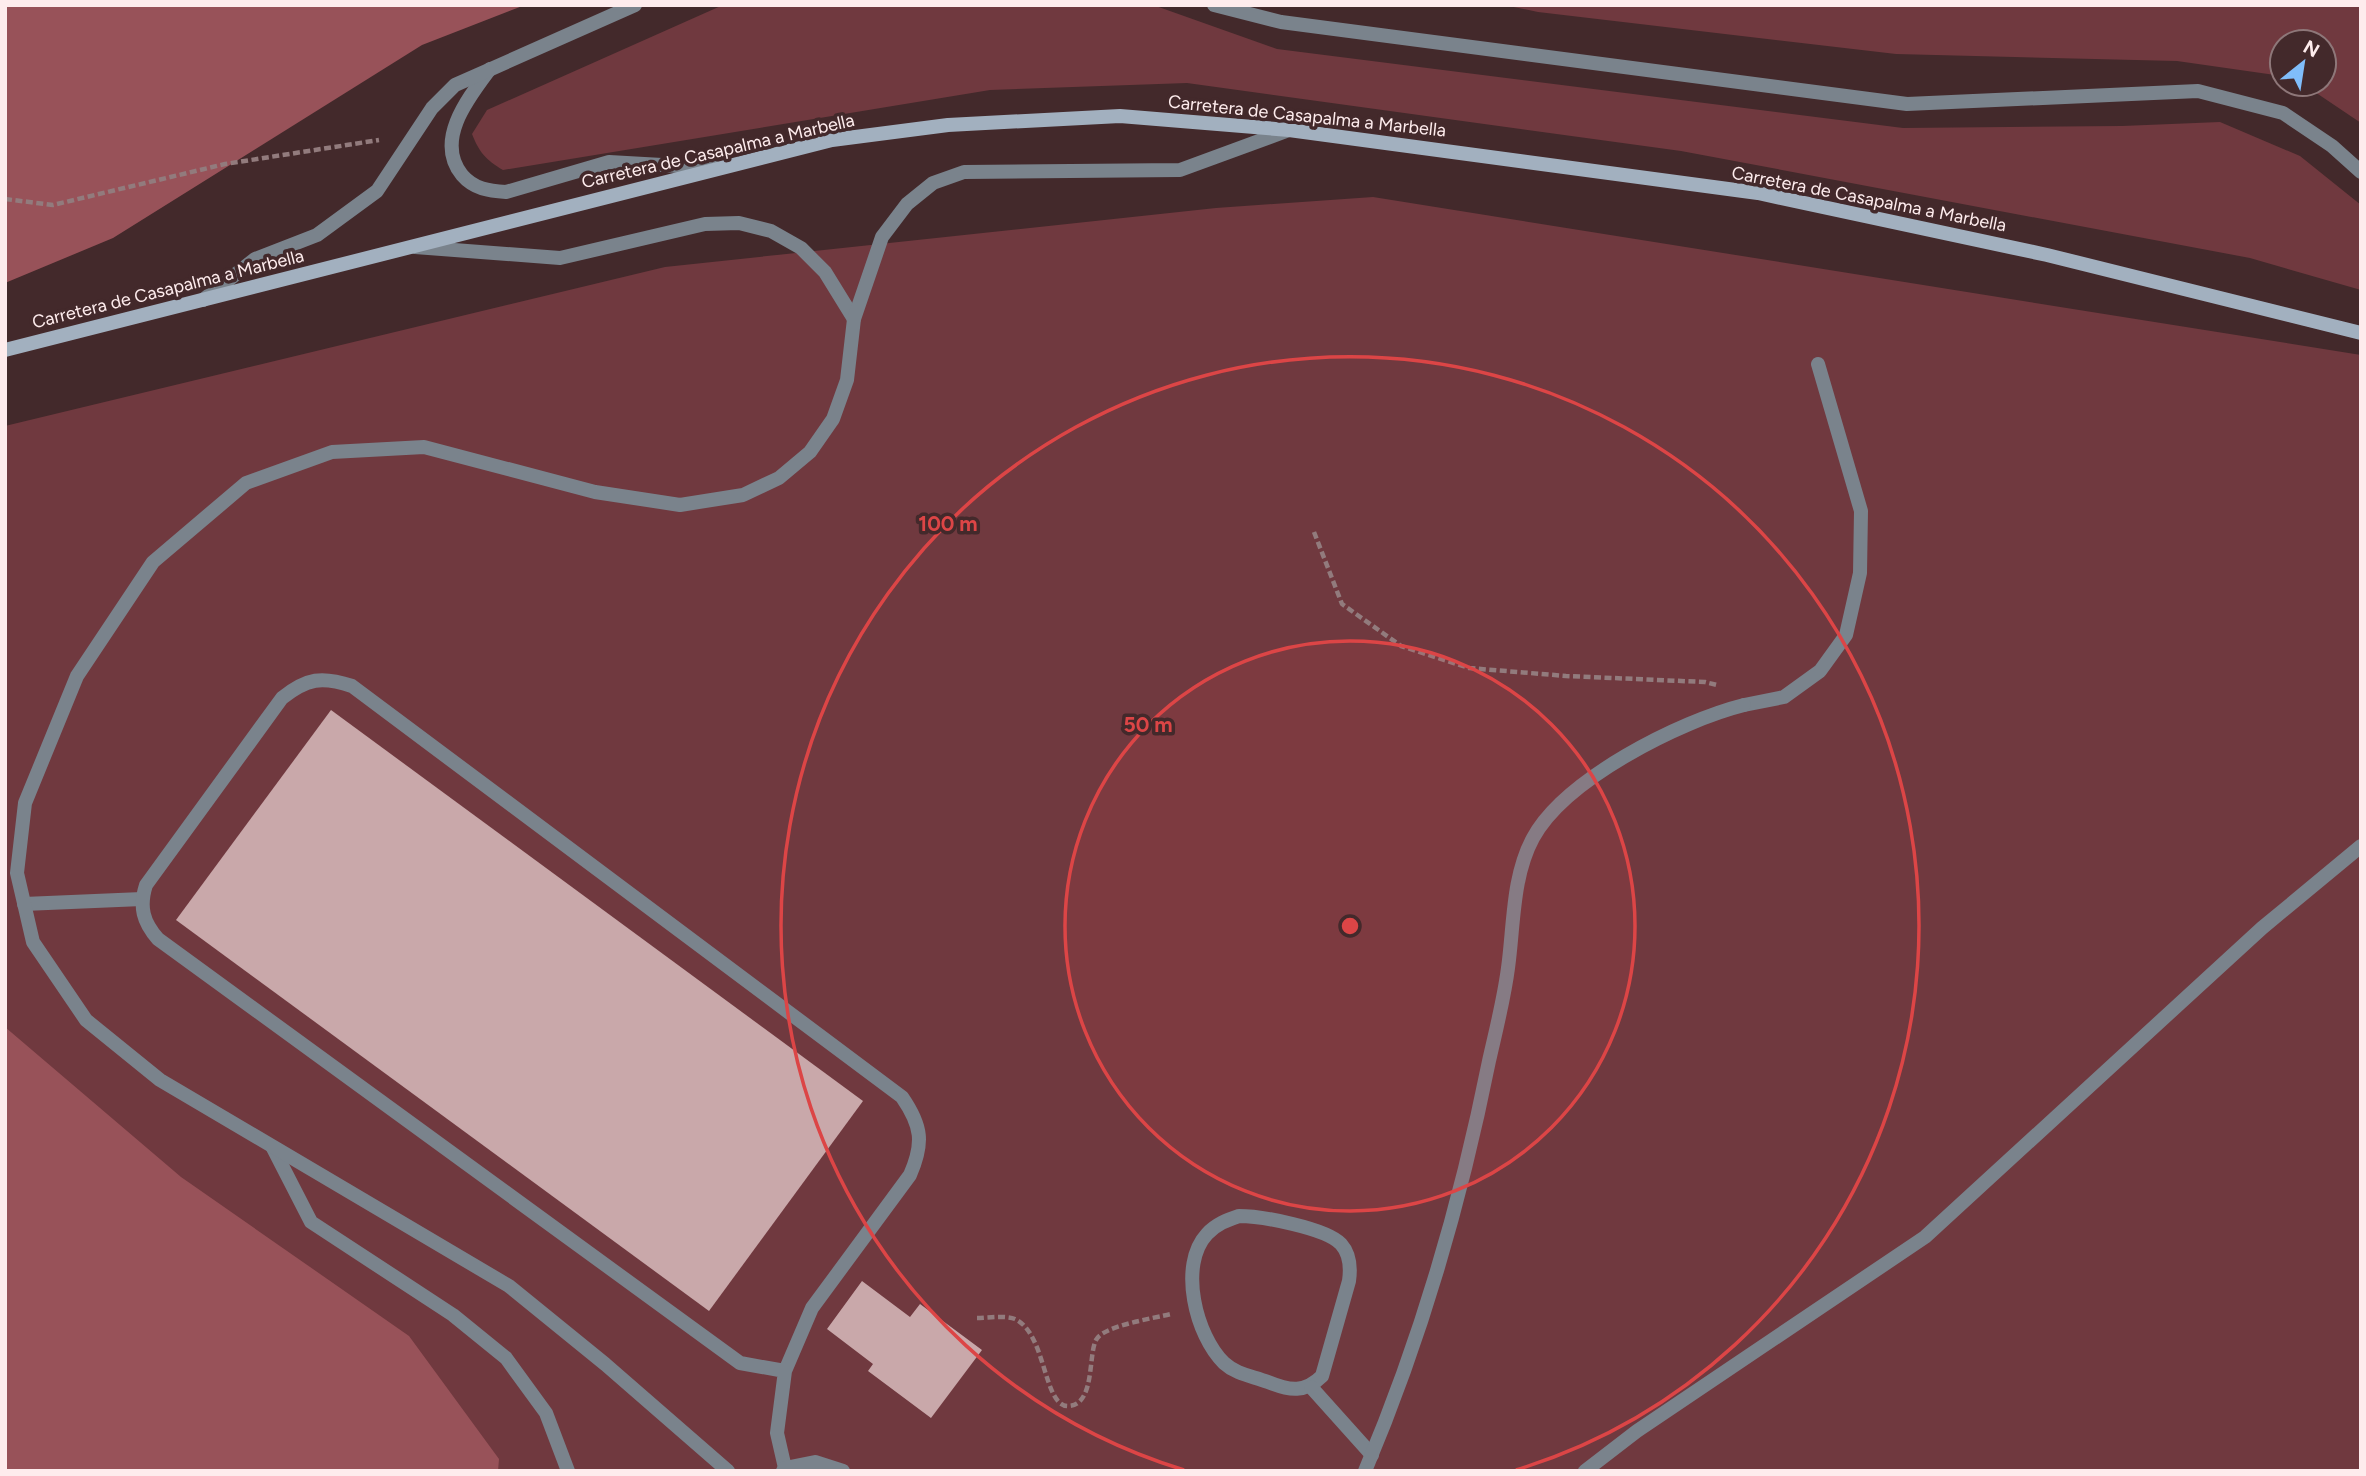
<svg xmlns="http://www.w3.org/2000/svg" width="2366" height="1476" viewBox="0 0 2366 1476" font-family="Figtree,sans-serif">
<rect width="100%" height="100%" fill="#43292b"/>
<g fill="#70393f">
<path d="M723,5H1153L1277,49L1903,128L2122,126L2220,122L2300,156L2361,205V290L2250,258L1681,151L1187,83L990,90L503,170C486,160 479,152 472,134L487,110Z"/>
<polygon points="1504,5 2361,5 2361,123 2303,84 2324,84 2324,42 2282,42 2282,76 2177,61 1896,54 1538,12"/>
<polygon points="1373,197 2361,355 2361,1471 5,1471 5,426 665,267 1216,208"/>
</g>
<g fill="#985259">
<polygon points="5,5 525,5 422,45 113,238 5,283"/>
<polygon points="5,1027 181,1177 409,1336 499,1459 498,1471 5,1471"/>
</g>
<g fill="#c9a8aa">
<polygon points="331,710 863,1101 709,1311 176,920"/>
<polygon points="862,1281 910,1317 920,1304 982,1350 931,1418 868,1371 873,1364 827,1329"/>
</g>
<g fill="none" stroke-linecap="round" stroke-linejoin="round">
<g stroke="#927b7d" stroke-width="4.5" stroke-dasharray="7 3.5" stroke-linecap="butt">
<polyline points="5,199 53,205 225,164 379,140"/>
<polyline points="1314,532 1342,604 1401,646 1469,668 1566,676 1705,682 1717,685"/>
<path d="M977,1318C988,1318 1005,1315 1015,1319C1047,1334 1043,1408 1069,1406C1095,1404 1088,1356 1096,1340C1102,1326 1155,1318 1171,1314"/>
</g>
<g stroke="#7a838c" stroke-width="14">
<polyline points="1744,705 1784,697 1820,671 1846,635 1860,573 1861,511 1818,364"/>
<polyline points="24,904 142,899"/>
<polyline points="273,1148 311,1222 453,1315 506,1358 546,1413 568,1471"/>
<path d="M1239,1216C1261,1216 1326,1228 1341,1244C1350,1254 1351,1267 1349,1281L1322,1376C1305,1393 1290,1391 1268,1382C1253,1376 1237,1375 1224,1363C1196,1336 1178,1265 1207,1234C1216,1224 1227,1220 1239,1216Z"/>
<polyline points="1311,1387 1372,1455"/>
<path d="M785,1468L777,1433L785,1371L812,1308L910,1175C924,1143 922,1126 902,1097L352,686C322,676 307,678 282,698L146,885C139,907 143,922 158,939L740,1363L785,1371"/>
</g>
<g stroke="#7a838c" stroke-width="14">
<polyline points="1214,5 1281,22 1907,104 2198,91 2283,113 2332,146 2361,172"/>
<path d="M490,69C469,97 434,140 462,175C474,189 489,191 506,192L609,162L715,168"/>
<polyline points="415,247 560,258 705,224 739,223 771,231 801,248 825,272 854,319"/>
<polyline points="203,300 255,259 317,235 377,191 432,108 455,85 635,5"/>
<polyline points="728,1471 605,1364 509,1286 160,1080 86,1020 33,942 17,873 25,803 77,676 153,562 246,483 332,452 424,447 595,492 680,505 743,495 779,478 810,452 833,419 847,380 854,319 882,237 907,204 933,183 964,172 1180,170 1289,130"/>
<polyline points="783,1471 785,1468 815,1462 843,1471"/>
<path d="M1365,1471C1421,1339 1461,1201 1489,1061C1496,1030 1504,999 1508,968C1514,925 1512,877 1533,838C1565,779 1680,721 1744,705"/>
<polyline points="1585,1471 1637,1431 1925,1237 2262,928 2361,846"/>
</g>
<polyline stroke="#a2b0bf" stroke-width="14" points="5,350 832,140 948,125 1120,116 1289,130 1758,193 2047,255 2361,333"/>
</g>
<circle cx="1350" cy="926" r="285" fill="#dc4546" fill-opacity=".12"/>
<g fill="none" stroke="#dc4546" stroke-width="3.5">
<circle cx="1350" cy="926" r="285"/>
<path d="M1184 1470A569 569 0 1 1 1516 1470"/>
</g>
<g text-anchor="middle" stroke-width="7" stroke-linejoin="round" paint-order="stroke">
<g font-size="18" fill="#feeced" stroke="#43292b">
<text transform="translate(1307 116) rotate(6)" y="6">Carretera de Casapalma a Marbella</text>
<text transform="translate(718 151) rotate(-13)" y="6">Carretera de Casapalma a Marbella</text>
<text transform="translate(1869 199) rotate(11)" y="6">Carretera de Casapalma a Marbella</text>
<text transform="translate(168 289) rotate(-14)" y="6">Carretera de Casapalma a Marbella</text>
</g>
</g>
<circle cx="1350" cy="926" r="10" fill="#dc4546" stroke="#43292b" stroke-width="3.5"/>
<g font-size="21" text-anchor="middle" font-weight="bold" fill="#dc4546" stroke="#43292b" stroke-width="7" stroke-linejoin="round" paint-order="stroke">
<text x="948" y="531">100 m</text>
<text x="1148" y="732">50 m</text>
</g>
<rect width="2366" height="1476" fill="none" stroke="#feeced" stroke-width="14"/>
<g transform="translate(2303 63) rotate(30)"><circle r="33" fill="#43292b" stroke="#8e7779" stroke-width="2"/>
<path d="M0-5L12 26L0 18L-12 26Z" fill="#80bdfa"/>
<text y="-10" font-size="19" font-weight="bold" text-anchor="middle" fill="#feeced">N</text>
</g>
</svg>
